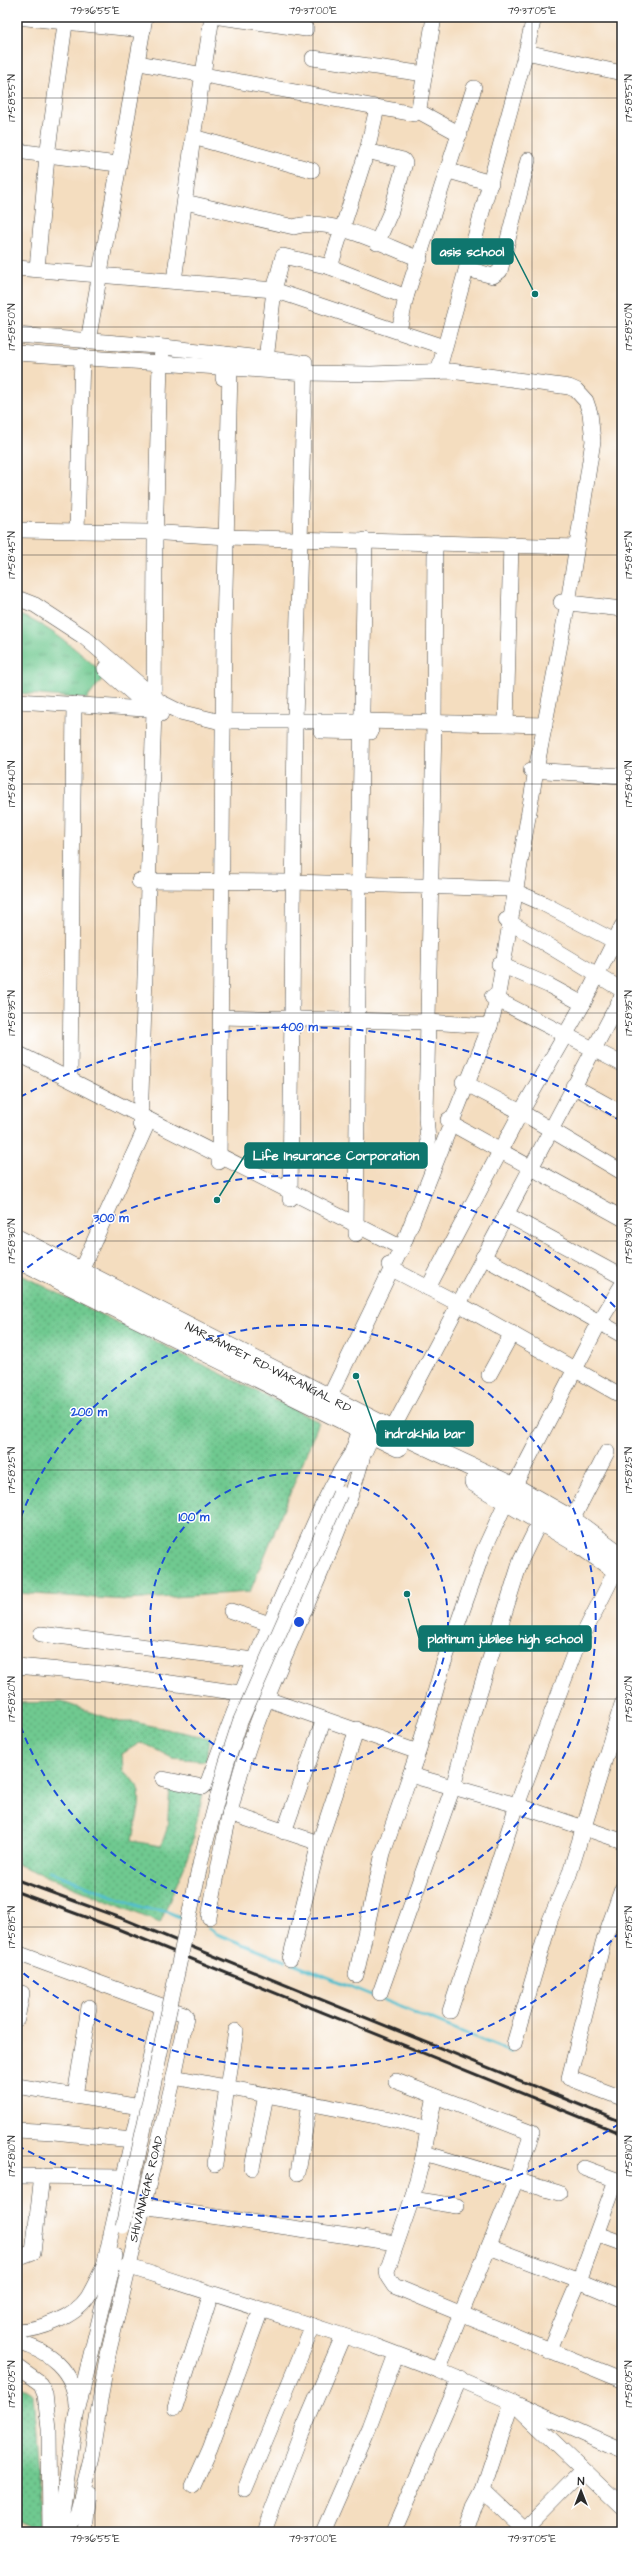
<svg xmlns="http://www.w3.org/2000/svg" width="639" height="2549" viewBox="0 0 639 2549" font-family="'Architects Daughter',sans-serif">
<defs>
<pattern id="grass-dots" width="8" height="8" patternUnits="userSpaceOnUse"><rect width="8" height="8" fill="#6fc990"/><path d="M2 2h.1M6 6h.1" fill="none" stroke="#5ba376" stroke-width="1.8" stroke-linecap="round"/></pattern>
<pattern id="park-tufts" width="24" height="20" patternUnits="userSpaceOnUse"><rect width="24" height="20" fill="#6fc990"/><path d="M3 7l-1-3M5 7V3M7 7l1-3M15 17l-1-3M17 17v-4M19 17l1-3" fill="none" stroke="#5ba376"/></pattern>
</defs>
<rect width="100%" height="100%" fill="#fff"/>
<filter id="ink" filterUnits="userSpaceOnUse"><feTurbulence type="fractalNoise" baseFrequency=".025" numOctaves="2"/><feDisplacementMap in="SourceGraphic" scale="8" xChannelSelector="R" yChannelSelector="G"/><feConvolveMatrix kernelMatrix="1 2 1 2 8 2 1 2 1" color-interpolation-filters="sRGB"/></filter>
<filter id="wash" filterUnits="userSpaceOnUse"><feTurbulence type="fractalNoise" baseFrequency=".012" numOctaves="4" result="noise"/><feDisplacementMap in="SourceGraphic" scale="16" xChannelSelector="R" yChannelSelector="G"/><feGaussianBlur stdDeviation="0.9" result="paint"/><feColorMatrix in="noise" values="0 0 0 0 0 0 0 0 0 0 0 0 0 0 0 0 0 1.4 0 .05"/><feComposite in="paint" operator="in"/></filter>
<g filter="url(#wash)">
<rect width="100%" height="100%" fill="#f4ddbf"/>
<g fill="url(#grass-dots)" stroke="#4d7a5e">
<polygon points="17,1273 319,1422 250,1592 127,1600 17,1593"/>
<path d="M62,1702L120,1722H134L209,1738L206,1761L172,1758L141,1742L122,1754L123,1771C151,1788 136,1814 132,1841L161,1846L167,1829L170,1789L203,1793L189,1855L160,1923L17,1864V1703Z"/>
<polygon points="17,2384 33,2394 43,2530 17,2519"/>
</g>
<path fill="url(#park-tufts)" stroke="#4d7a5e" d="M17,614C51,626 79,652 105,675L87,699L17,693Z"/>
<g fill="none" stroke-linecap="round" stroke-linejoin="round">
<g stroke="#52becc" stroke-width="3">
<polyline points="49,1871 143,1908 165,1911 180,1917"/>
<polyline points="208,1928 217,1934 285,1961"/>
<polyline points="293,1963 511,2052"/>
</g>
</g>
</g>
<g filter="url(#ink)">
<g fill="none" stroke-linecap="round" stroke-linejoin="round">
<defs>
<g id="minor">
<polyline points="17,17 143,30"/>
<polyline points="220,17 306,29"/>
<polyline points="526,52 622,73"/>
<polyline points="313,58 425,74"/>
<polyline points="139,63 414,114 419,108 434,17"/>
<polyline points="418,111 460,134"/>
<polyline points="193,137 312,170"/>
<polyline points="17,151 117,164"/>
<polyline points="367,151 403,160 405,163 391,211 377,243"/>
<polyline points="449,171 491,183"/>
<path d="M185,202L294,227C330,215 384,246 420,259"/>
<polyline points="330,267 367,151 377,108"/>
<polyline points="17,268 274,290 444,347"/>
<polyline points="37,269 47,156 66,17"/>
<polyline points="467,269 493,276 500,271 528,160"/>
<polyline points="174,281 193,137 212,17"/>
<polyline points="399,331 406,297 474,88"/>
<polyline points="17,335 155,346 297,362"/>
<polyline points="88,341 145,17"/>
<polyline points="17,353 305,373 371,374 451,371 569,387 576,390 586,401 590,413 593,441 568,603 536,770 497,1000 490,1026 403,1245 329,1398"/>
<polyline points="266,360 274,290 283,256 330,267 406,297"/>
<polyline points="438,372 526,52 534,17"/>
<polyline points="223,378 224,354"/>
<polyline points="17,530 149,532 227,537 576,547"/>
<polyline points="77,531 82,356"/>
<polyline points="17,598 35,605 84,637 160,702 180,712 217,721 362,721 545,725"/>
<polyline points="561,602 622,609"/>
<polyline points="105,669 145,704 161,714"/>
<polyline points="17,701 145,709"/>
<polyline points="506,724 511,544"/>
<polyline points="321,731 371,732"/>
<polyline points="531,770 622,776"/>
<polyline points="139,881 294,882 510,889 542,903 622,945"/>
<polyline points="506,920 622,990"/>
<polyline points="499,964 550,986 583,1004"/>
<polyline points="492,997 622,1064"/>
<polyline points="222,1017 428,1022 490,1026"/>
<polyline points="17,1053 402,1248"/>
<polyline points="70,1079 74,704"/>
<polyline points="463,1082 521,1112 622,1172"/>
<polyline points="573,1086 622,1113"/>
<polyline points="448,1120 452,1124 622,1218"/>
<polyline points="140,1124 154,711 155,542 160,363 163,348"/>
<polyline points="219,1162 224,634 230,369"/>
<polyline points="430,1164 426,1117 434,724 435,542"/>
<polyline points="290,1199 295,721 305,362"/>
<polyline points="506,1214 622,1277"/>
<polyline points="356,1234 359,876 365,540"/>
<polyline points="483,1257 622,1335"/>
<polyline points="389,1265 392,1269 457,1303 622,1396"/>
<polyline points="76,1281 149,1120"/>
<polyline points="428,1288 521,1112 583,1004 622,926"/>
<polyline points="489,1375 512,1333"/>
<polyline points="392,1430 622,996"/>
<polyline points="347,1466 364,1419"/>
<polyline points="357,1468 377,1425"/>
<polyline points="572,1520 607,1452"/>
<polyline points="231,1611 270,1624"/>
<polyline points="41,1634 254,1660"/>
<polyline points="17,1666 115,1675 240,1693 267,1699 418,1752 410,1775 517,1805 622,1841"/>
<polyline points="418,1752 443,1665 483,1552 507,1500 599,1323 622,1285"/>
<path d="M163,1779L203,1787L208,1782C234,1710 262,1640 293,1571C311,1532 326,1492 350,1456"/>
<polyline points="229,1813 319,1843"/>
<polyline points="284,1832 324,1719"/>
<polyline points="622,1889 603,1943 569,2078 622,2098"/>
<path d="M209,1917C221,1853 232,1790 255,1729C288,1639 336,1552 362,1459"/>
<polyline points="17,1953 184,2014 186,2017 174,2077 106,2363 91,2458 77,2513 69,2525 59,2532"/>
<polyline points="290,1959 319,1843 357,1729"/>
<polyline points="356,1975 383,1853 410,1775"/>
<polyline points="380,1993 453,1787 473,1713 521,1560 540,1521"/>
<polyline points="450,2011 517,1805 575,1651 616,1570"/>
<polyline points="17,2019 22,1993"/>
<polyline points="514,2044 550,1920 569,1875 622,1704"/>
<polyline points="174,2077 391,2119 428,2129 424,2153 559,2193"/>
<polyline points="396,2081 532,2133 516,2180 438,2370"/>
<polyline points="17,2086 140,2107"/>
<polyline points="75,2096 89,2007"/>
<polyline points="428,2129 435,2096"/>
<polyline points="17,2130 54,2132 132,2140"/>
<polyline points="424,2153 412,2199 387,2271 388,2277 394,2286 622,2380"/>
<polyline points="215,2164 236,2031"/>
<polyline points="252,2168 266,2095"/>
<polyline points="584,2168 622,2182"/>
<polyline points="298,2173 309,2104"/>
<polyline points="17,2176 125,2177"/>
<polyline points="412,2199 457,2206"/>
<polyline points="142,2206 396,2243"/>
<polyline points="597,2234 622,2243"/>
<polyline points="489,2247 579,2281 616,2180"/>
<polyline points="17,2258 33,2252 42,2176"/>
<polyline points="127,2266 375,2346 438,2370 512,2402 622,2507"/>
<path d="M17,2331C40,2330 75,2317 88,2297C94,2287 99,2276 104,2266L162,2006"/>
<path d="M17,2343C48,2349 75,2371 76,2405"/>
<polyline points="549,2351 579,2281 622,2299"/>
<polyline points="17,2367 41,2384 45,2394 49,2429 50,2532"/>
<polyline points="175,2408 211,2294"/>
<polyline points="193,2486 210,2448 261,2310"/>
<polyline points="245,2489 313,2326"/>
<polyline points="483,2490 527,2532"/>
<polyline points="524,2529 582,2470"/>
<polyline points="264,2531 299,2439 343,2336"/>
<polyline points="59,2532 76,2416 115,2256"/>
<polyline points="85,2532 89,2493"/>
<polyline points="323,2532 369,2427 396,2355"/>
<polyline points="393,2532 460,2378"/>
<polyline points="466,2532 475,2505 483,2490 512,2402 622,2451"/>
</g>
<g id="major">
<path id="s1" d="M17,1239L392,1430L514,1487L572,1520L622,1557"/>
<polyline points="17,1259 398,1447"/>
<polyline points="474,1482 579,1544 622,1574"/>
</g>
</defs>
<use href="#minor" stroke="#494641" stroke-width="16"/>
<use href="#major" stroke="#494641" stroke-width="20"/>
<use href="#minor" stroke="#fff" stroke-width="15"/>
<use href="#major" stroke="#fff" stroke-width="19"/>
<g stroke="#2b2b2b" stroke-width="3">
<polyline points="17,1880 121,1918 622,2122"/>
<polyline points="17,1892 118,1929 622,2134"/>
</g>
<defs>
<polyline id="minor-bridge" points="123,2226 201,1860 226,1765 240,1722 340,1494"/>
</defs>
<use href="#minor-bridge" stroke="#494641" stroke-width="16" stroke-linecap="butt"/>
<use href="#minor-bridge" stroke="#fff" stroke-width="15"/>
</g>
</g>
<path fill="none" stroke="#2b2b2b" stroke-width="1" stroke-opacity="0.45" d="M95,17V2532M313,17V2532M532,17V2532M17,98H622M17,327H622M17,555H622M17,784H622M17,1013H622M17,1241H622M17,1470H622M17,1699H622M17,1927H622M17,2156H622M17,2384H622"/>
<g fill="none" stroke="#1d4ed8" stroke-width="2" stroke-dasharray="7 5">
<circle cx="299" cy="1622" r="149"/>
<path d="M17 1528A297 297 0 1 1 17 1716"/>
<path d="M620 1932A446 446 0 0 1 18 1969M18 1275A446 446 0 0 1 620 1312"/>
<path d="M619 2124A595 595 0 0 1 20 2147M20 1097A595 595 0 0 1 619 1120"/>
</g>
<g text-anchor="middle" stroke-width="3" stroke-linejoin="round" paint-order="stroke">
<g font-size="12" fill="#2b2b2b" stroke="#fff">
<text dy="4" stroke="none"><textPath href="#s1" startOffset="282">NARSAMPET RD-WARANGAL RD</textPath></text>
<text transform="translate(146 2189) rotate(-76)" y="4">SHIVANAGAR ROAD</text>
</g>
</g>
<circle cx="299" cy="1622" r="6" fill="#1d4ed8" stroke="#fff" stroke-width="2"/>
<g font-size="12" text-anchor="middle" font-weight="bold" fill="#1d4ed8" stroke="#fff" stroke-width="3" stroke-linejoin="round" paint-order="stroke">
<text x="299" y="1031">400 m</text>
<text x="111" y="1222">300 m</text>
<text x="89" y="1416">200 m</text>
<text x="194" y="1521">100 m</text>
</g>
<path fill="none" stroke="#0f766e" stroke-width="1.5" d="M535 294L513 251M217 1200L245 1155M356 1376L377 1434M407 1594L419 1638"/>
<g fill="#0f766e" stroke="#fff" stroke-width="1.5">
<circle cx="535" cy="294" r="4"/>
<circle cx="217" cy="1200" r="4"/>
<circle cx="356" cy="1376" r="4"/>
<circle cx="407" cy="1594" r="4"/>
</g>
<g fill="#0f766e" stroke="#0f766e" stroke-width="1.5">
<rect x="432" y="239" width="81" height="25" rx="4"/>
<rect x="245" y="1143" width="182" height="25" rx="4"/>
<rect x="377" y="1421" width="96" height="25" rx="4"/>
<rect x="419" y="1626" width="172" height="25" rx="4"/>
</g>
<g font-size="13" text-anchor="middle" font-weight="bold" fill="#fff">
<text x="472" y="256">asis school</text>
<text x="336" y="1160">Life Insurance Corporation</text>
<text x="425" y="1438">indrakhila bar</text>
<text x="505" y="1643">platinum jubilee high school</text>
</g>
<rect width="639" height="2549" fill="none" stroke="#fff" stroke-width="44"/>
<g transform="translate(581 2491)" stroke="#ffffff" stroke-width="3" paint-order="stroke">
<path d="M0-3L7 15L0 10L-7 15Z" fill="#2b2b2b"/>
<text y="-6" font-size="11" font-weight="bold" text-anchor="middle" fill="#2b2b2b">N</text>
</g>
<rect x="22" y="22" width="595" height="2505" fill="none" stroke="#2b2b2b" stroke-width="1.5"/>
<g font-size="10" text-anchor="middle" fill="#2b2b2b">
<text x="95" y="14">79°36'55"E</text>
<text x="313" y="14">79°37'00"E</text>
<text x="532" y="14">79°37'05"E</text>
<text transform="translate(11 98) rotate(-90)" y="4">17°58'55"N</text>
<text transform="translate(628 98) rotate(-90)" y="4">17°58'55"N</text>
<text transform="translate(11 327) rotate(-90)" y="4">17°58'50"N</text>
<text transform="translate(628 327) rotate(-90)" y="4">17°58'50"N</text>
<text transform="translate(11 555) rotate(-90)" y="4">17°58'45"N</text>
<text transform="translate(628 555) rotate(-90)" y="4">17°58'45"N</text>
<text transform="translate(11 784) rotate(-90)" y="4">17°58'40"N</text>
<text transform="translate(628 784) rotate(-90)" y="4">17°58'40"N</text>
<text transform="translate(11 1013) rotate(-90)" y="4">17°58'35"N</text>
<text transform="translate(628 1013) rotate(-90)" y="4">17°58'35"N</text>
<text transform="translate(11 1241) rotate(-90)" y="4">17°58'30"N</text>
<text transform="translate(628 1241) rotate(-90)" y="4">17°58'30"N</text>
<text transform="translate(11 1470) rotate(-90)" y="4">17°58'25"N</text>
<text transform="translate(628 1470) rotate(-90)" y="4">17°58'25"N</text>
<text transform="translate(11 1699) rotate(-90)" y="4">17°58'20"N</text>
<text transform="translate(628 1699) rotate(-90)" y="4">17°58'20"N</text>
<text transform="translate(11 1927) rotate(-90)" y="4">17°58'15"N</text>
<text transform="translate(628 1927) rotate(-90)" y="4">17°58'15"N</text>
<text transform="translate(11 2156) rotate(-90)" y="4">17°58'10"N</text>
<text transform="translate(628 2156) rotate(-90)" y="4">17°58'10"N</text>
<text transform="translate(11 2384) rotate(-90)" y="4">17°58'05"N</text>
<text transform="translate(628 2384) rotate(-90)" y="4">17°58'05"N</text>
<text x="95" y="2542">79°36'55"E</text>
<text x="313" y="2542">79°37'00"E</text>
<text x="532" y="2542">79°37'05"E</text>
</g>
</svg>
